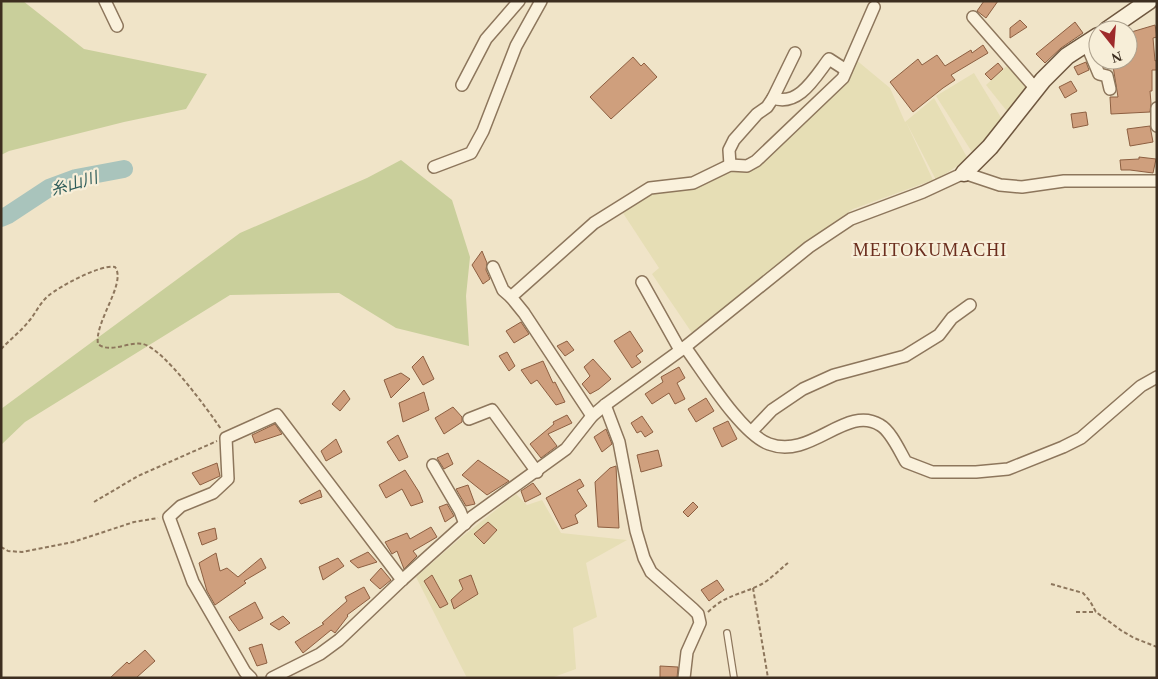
<svg xmlns="http://www.w3.org/2000/svg" width="1158" height="679" viewBox="0 0 1158 679" font-family="'Times New Roman','Noto Sans JP',serif">
<rect width="100%" height="100%" fill="#f0e4c8"/>
<g fill="#e6deb5">
<polygon points="855,59 890,88 905,122 934,98 968,159 936,180 906,122 933,180 853,209 819,233 692,333 652,274 659,268 621,210 650,188 693,183 730,165 747,166"/>
<polygon points="1009,64 1033,89 1010,115 986,85"/>
<polygon points="974,73 1003,121 972,152 936,96"/>
<polygon points="516,494 527,505 542,500 561,533 627,540 586,563 597,617 573,628 576,669 551,678 467,678 416,577 463,536"/>
</g>
<g fill="#c9cf9b">
<polygon points="5,1 23,1 84,49 207,74 186,109 124,122 9,151 1,155 1,3"/>
<polygon points="401,160 452,200 470,257 466,296 469,346 396,328 339,293 230,295 25,422 1,445 1,409 240,233 367,178"/>
</g>
<g fill="none" stroke-linecap="round" stroke-linejoin="round">
<polyline stroke="#a9c4bc" stroke-width="18" points="1,218 8,215 49,188 76,178 124,169"/>
</g>
<g fill="#cf9f7d" stroke="#8d5f41">
<polygon points="984,1 998,1 986,18 977,11"/>
<polygon points="1020,20 1027,27 1010,38 1010,28"/>
<polygon points="1075,22 1083,33 1061,48 1045,63 1036,54"/>
<polygon points="1155,25 1157,37 1153,38 1155,61 1157,60 1157,70 1152,70 1152,91 1150,91 1151,103 1150,112 1111,114 1110,97 1118,97 1112,60 1128,60 1128,33"/>
<polygon points="983,45 988,53 951,75 955,80 943,88 913,112 890,82 918,59 922,65 937,55 945,66 971,50 972,53"/>
<polygon points="633,57 641,66 644,63 657,77 611,119 590,97"/>
<polygon points="1086,62 1089,70 1078,75 1074,67"/>
<polygon points="998,63 1003,69 991,80 985,74"/>
<polygon points="1071,81 1077,91 1065,98 1059,87"/>
<polygon points="1086,112 1088,125 1073,128 1071,114"/>
<polygon points="1150,126 1153,142 1130,146 1127,129"/>
<polygon points="1139,157 1156,159 1153,173 1130,170 1121,170 1120,160 1139,159"/>
<polygon points="482,251 487,263 486,270 490,279 483,284 472,265"/>
<polygon points="521,322 529,334 514,343 506,331"/>
<polygon points="630,331 643,351 636,356 641,362 632,368 614,341"/>
<polygon points="567,341 574,350 565,356 557,346"/>
<polygon points="507,352 515,366 509,371 499,356"/>
<polygon points="423,356 434,379 423,385 412,367"/>
<polygon points="593,359 611,379 599,389 590,394 582,384 590,376 584,367"/>
<polygon points="543,361 553,383 555,382 565,402 556,405 537,380 531,384 521,370"/>
<polygon points="679,367 685,378 677,383 685,399 675,404 669,393 652,404 645,394 663,382 661,377"/>
<polygon points="401,373 410,379 391,398 384,380"/>
<polygon points="344,390 350,399 340,411 332,404"/>
<polygon points="424,392 429,410 403,422 399,403"/>
<polygon points="706,398 714,411 696,422 688,409"/>
<polygon points="453,407 462,417 462,422 444,434 435,418"/>
<polygon points="567,415 572,423 548,434 557,446 541,458 530,444 554,424 553,422"/>
<polygon points="642,416 653,432 645,437 641,431 637,433 631,423"/>
<polygon points="728,421 737,439 722,447 713,428"/>
<polygon points="275,424 282,434 255,443 252,435"/>
<polygon points="606,429 612,444 602,452 594,437"/>
<polygon points="398,435 408,457 399,461 387,442"/>
<polygon points="336,439 342,452 326,461 321,451"/>
<polygon points="658,450 662,466 641,472 637,455"/>
<polygon points="448,453 453,464 444,469 437,458"/>
<polygon points="478,460 509,481 487,495 462,475"/>
<polygon points="217,463 220,476 200,485 192,473"/>
<polygon points="616,466 619,528 598,527 595,482 610,468"/>
<polygon points="405,470 419,492 423,502 411,506 402,489 386,498 379,485"/>
<polygon points="580,479 584,486 577,490 587,506 575,515 578,523 562,529 546,498"/>
<polygon points="533,483 541,494 525,502 521,491"/>
<polygon points="468,485 475,504 466,506 456,489"/>
<polygon points="320,490 322,497 301,504 299,501"/>
<polygon points="693,502 698,507 688,517 683,512"/>
<polygon points="447,504 454,516 445,522 439,507"/>
<polygon points="488,522 497,530 484,544 474,534"/>
<polygon points="431,527 437,537 413,551 417,556 404,569 397,551 392,554 385,542 407,533 410,539"/>
<polygon points="215,528 217,539 202,545 198,533"/>
<polygon points="368,552 377,562 358,568 350,561"/>
<polygon points="216,553 220,571 227,568 238,577 261,558 266,568 244,581 246,583 215,605 207,591 199,563"/>
<polygon points="338,558 344,566 323,580 319,567"/>
<polygon points="381,568 391,580 380,589 370,580"/>
<polygon points="432,575 448,604 440,608 424,581"/>
<polygon points="471,575 478,594 454,609 451,600 463,589 459,580"/>
<polygon points="717,580 724,590 709,601 701,590"/>
<polygon points="364,587 370,598 347,615 348,616 335,633 331,630 303,653 295,642 324,624 322,623 347,601 345,597"/>
<polygon points="255,602 263,618 239,631 229,617"/>
<polygon points="283,616 290,623 279,630 270,624"/>
<polygon points="262,644 267,663 257,666 249,648"/>
<polygon points="145,650 155,661 136,678 110,678 127,662 129,664"/>
<polygon points="660,666 678,667 677,678 660,678"/>
</g>
<g fill="none" stroke-linecap="round" stroke-linejoin="round">
<defs>
<polyline id="lane" points="727,633 734,678"/>
<g id="street">
<polyline points="105,1 117,26"/>
<polyline points="973,17 1036,89"/>
<polyline points="1086,43 1099,74 1107,76 1110,89"/>
<polyline points="462,85 486,39 519,1"/>
<polyline points="773,98 795,53"/>
<polyline points="1157,108 1157,126"/>
<path d="M730,165L729,150L734,140L757,114L767,107L773,98C799,107 815,77 829,59L846,70"/>
<polyline points="434,167 471,153 483,131 516,46 541,1"/>
<polyline points="493,267 503,290 511,297"/>
<polyline points="642,282 680,350"/>
<path d="M685,347C703,371 741,434 769,444C811,460 846,404 880,425C891,431 900,452 906,462L932,472H976L1008,469L1063,447L1081,438L1141,386L1157,377"/>
<polyline points="605,405 619,442 636,531 644,558 651,572 693,609 698,614 700,623 687,652 684,678"/>
<polyline points="592,416 524,313 511,297 594,223 650,188 693,183 730,165 747,166 756,161 843,78 874,7"/>
<polyline points="469,419 492,410 537,472"/>
<polyline points="752,431 772,410 803,389 834,375 905,356 939,335 952,318 970,305"/>
<polyline points="433,465 460,511 465,524"/>
<polyline points="251,678 245,672 193,582 169,517 181,506 213,493 228,479 226,438 277,415 402,580"/>
<polyline points="272,678 320,654 339,640 402,580 472,517 566,449 592,416 605,405 685,347 809,247 851,219 923,192 964,173 1000,185 1022,187 1064,181 1157,181"/>
</g>
<g id="secondary">
<polyline points="1107,30 1149,1"/>
<polyline points="964,173 990,147 1043,80 1067,56 1098,36"/>
</g>
</defs>
<use href="#lane" stroke="#8d765c" stroke-width="8"/>
<use href="#street" stroke="#8d765c" stroke-width="14"/>
<use href="#secondary" stroke="#6f573f" stroke-width="19"/>
<g stroke="#8d765c" stroke-width="2" stroke-dasharray="4 2.5" stroke-linecap="butt">
<path d="M1,349C10,340 21,331 29,321C36,313 39,304 48,296C59,287 100,264 115,267C127,283 94,322 98,344C110,354 129,341 143,344C164,349 208,410 221,429"/>
<polyline points="94,502 138,476 217,441"/>
<polyline points="1,547 8,551 22,552 73,542 134,522 158,518"/>
<polyline points="1051,584 1083,593 1090,601 1096,612 1122,631 1134,638 1157,647"/>
<polyline points="753,588 768,678"/>
<path d="M708,612C725,595 740,595 760,585C770,580 779,570 788,563"/>
<polyline points="1076,612 1096,612"/>
</g>
<use href="#lane" stroke="#faf1dc" stroke-width="5.5"/>
<use href="#street" stroke="#faf1dc" stroke-width="11"/>
<use href="#secondary" stroke="#faf1dc" stroke-width="16"/>
</g>
<g text-anchor="middle" stroke-width="4.5" stroke-linejoin="round" paint-order="stroke">
<g font-size="16" font-style="italic" fill="#2f5d5a" stroke="#f7eed8">
<text transform="translate(74 183) rotate(-16)" y="6">糸山川</text>
</g>
<g font-size="18" letter-spacing="1" fill="#6b2e1e" stroke="#f7eed8">
<text x="930" y="256">MEITOKUMACHI</text>
</g>
</g>
<rect width="1158" height="679" fill="none" stroke="#3d2e20" stroke-width="5"/>
<g transform="translate(1113 45) rotate(163)"><circle r="24" fill="#f7eed8" stroke="#ada18e"/>
<path d="M0-4L9 19L0 12L-9 19Z" fill="#9e2a2b"/>
<text y="-8" font-size="14" font-weight="bold" text-anchor="middle" fill="#3d2e20">N</text>
</g>
</svg>
